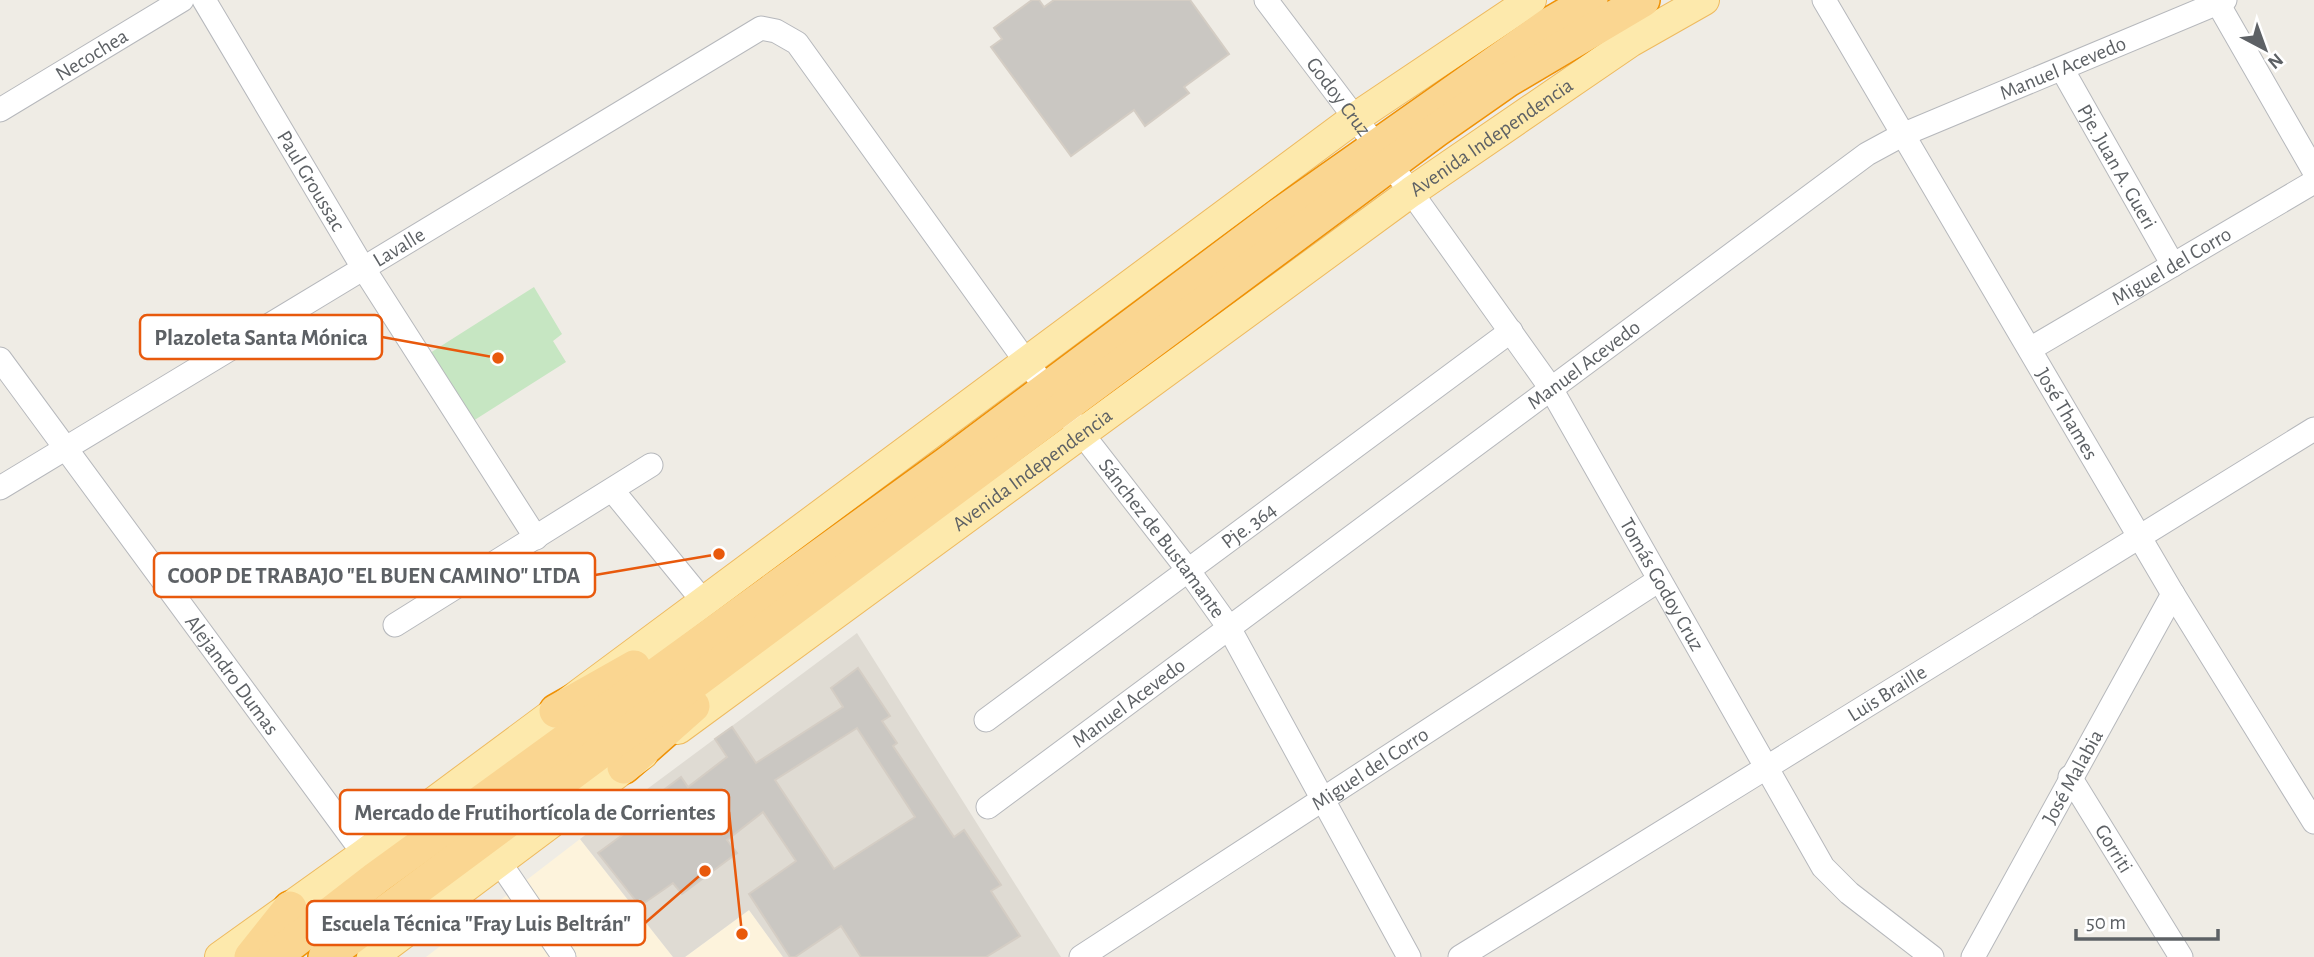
<svg xmlns="http://www.w3.org/2000/svg" width="2314" height="957" viewBox="0 0 2314 957" font-family="'Alegreya Sans',sans-serif">
<rect width="100%" height="100%" fill="#efece5"/>
<g fill="#fdf3dc">
<polygon points="580,839 673,957 426,957"/>
<polygon points="749,910 783,957 685,957"/>
</g>
<polygon fill="#dfdbd3" points="857,633 1061,957 783,957 749,910 685,957 673,957 580,839"/>
<polygon fill="#c6e6c2" points="534,287 562,334 553,341 566,362 473,421 430,353"/>
<g fill="#cac7c2" stroke="#d4cdc4" stroke-width="2" fill-rule="evenodd">
<polygon points="1032,0 1039,0 1044,7 1054,0 1190,0 1229,54 1184,87 1189,93 1145,126 1134,110 1071,156 991,47 1002,39 994,28"/>
<path d="M858,668L890,716L882,721L897,743L893,746L954,837L964,830L1001,885L991,891L1020,936L986,957H861L841,926L795,957H790L749,894L796,861L763,812L727,840L737,853L682,894L673,883L640,906L598,853L636,825L628,817L681,777L688,787L727,757L715,739L732,727L756,763L843,707L831,688ZM857,728L915,817L834,869L775,780Z"/>
</g>
<g fill="none" stroke-linecap="round" stroke-linejoin="round">
<defs>
<g id="minor">
<path id="s1" d="M204,0L362,266L536,538"/>
<path id="s2" d="M1266,0L1411,192L1550,387L1823,867L1849,893L1932,957"/>
<path id="s3" d="M1824,0L2173,594L2314,822"/>
<polyline points="2216,0 2314,171"/>
<path id="s4" d="M2062,69L2173,265"/>
<path id="s5" d="M0,110L182,0"/>
<path id="s6" d="M2030,349L2314,182"/>
<path id="s7" d="M0,359L364,854"/>
<path id="s8" d="M0,488L761,28L776,31L797,43L1027,363L1188,570L1228,626L1409,957"/>
<polyline points="613,491 703,601"/>
<polyline points="395,625 651,465"/>
<path id="s9" d="M986,720L1511,331"/>
<path id="s10" d="M2070,777L2181,957"/>
<path id="s11" d="M988,807L1867,154L1902,135L2225,0"/>
<polyline points="500,863 564,957"/>
<path id="s12" d="M1081,957L1659,580"/>
<path id="s13" d="M1460,957L2314,429"/>
<path id="s14" d="M1973,957L2173,594"/>
</g>
<g id="major">
<path id="s15" d="M678,729L1411,192L1630,42L1704,0"/>
<polyline points="220,957 364,854 1355,118 1531,0"/>
<polyline points="372,957 643,754"/>
</g>
<g id="highway">
<polyline points="556,711 634,667"/>
<polyline points="624,767 693,706"/>
<polyline points="251,957 290,908"/>
<polyline points="274,957 376,878 949,462 1282,213 1550,24 1591,0"/>
<polyline points="325,957 1435,131 1508,80 1643,0"/>
</g>
</defs>
<use href="#minor" stroke="#b6b8bc" stroke-width="25"/>
<use href="#major" stroke="#eeba5f" stroke-width="32"/>
<use href="#highway" stroke="#ef9105" stroke-width="36"/>
<use href="#minor" stroke="#fff" stroke-width="23"/>
<use href="#major" stroke="#fde9ac" stroke-width="30"/>
<use href="#highway" stroke="#fad691" stroke-width="33"/>
</g>
<g text-anchor="middle" stroke-width="6" stroke-linejoin="round" paint-order="stroke">
<g font-size="21" fill="#5d6165" stroke="#fff">
<text dy="7" stroke="none"><textPath href="#s5" startOffset="107">Necochea</textPath></text>
<text dy="7" stroke="none"><textPath href="#s11" startOffset="1309">Manuel Acevedo</textPath></text>
<text dy="7" stroke="none"><textPath href="#s2" startOffset="121">Godoy Cruz</textPath></text>
<text dy="7" stroke="none"><textPath href="#s15" startOffset="1006">Avenida Independencia</textPath></text>
<text dy="7" stroke="none"><textPath href="#s4" startOffset="112">Pje. Juan A. Gueri</textPath></text>
<text dy="7" stroke="none"><textPath href="#s1" startOffset="210">Paul Groussac</textPath></text>
<text dy="7" stroke="none"><textPath href="#s8" startOffset="466">Lavalle</textPath></text>
<text dy="7" stroke="none"><textPath href="#s6" startOffset="164">Miguel del Corro</textPath></text>
<text dy="7" stroke="none"><textPath href="#s11" startOffset="742">Manuel Acevedo</textPath></text>
<text dy="7" stroke="none"><textPath href="#s3" startOffset="480">José Thames</textPath></text>
<text dy="7" stroke="none"><textPath href="#s15" startOffset="439">Avenida Independencia</textPath></text>
<text dy="7" stroke="none"><textPath href="#s9" startOffset="327">Pje. 364</textPath></text>
<text dy="7" stroke="none"><textPath href="#s8" startOffset="1544">Sánchez de Bustamante</textPath></text>
<text dy="7" stroke="none"><textPath href="#s2" startOffset="707">Tomás Godoy Cruz</textPath></text>
<text dy="7" stroke="none"><textPath href="#s7" startOffset="392">Alejandro Dumas</textPath></text>
<text dy="7" stroke="none"><textPath href="#s13" startOffset="502">Luis Braille</textPath></text>
<text dy="7" stroke="none"><textPath href="#s11" startOffset="175">Manuel Acevedo</textPath></text>
<text dy="7" stroke="none"><textPath href="#s12" startOffset="345">Miguel del Corro</textPath></text>
<text dy="7" stroke="none"><textPath href="#s14" startOffset="206">José Malabia</textPath></text>
<text dy="7" stroke="none"><textPath href="#s10" startOffset="84">Gorriti</textPath></text>
</g>
</g>
<path fill="none" stroke="#e8590c" stroke-width="2.5" d="M498 358L382 337M719 554L595 575M742 934L729 812M705 871L645 923"/>
<g fill="#e8590c" stroke="#fff" stroke-width="2.5">
<circle cx="498" cy="358" r="7"/>
<circle cx="719" cy="554" r="7"/>
<circle cx="742" cy="934" r="7"/>
<circle cx="705" cy="871" r="7"/>
</g>
<g fill="#fff" stroke="#e8590c" stroke-width="2.5">
<rect x="140" y="315" width="242" height="44" rx="7"/>
<rect x="154" y="553" width="441" height="44" rx="7"/>
<rect x="340" y="790" width="389" height="44" rx="7"/>
<rect x="307" y="901" width="338" height="44" rx="7"/>
</g>
<g font-size="23" text-anchor="middle" font-weight="bold" fill="#5d6165">
<text x="261" y="345">Plazoleta Santa Mónica</text>
<text x="374" y="583">COOP DE TRABAJO "EL BUEN CAMINO" LTDA</text>
<text x="535" y="820">Mercado de Frutihortícola de Corrientes</text>
<text x="476" y="931">Escuela Técnica "Fray Luis Beltrán"</text>
</g>
<g transform="translate(2265 49) rotate(139)" stroke="#ffffff" stroke-width="5" paint-order="stroke">
<path d="M0-5L12 26L0 18L-12 26Z" fill="#5d6165"/>
<text y="-10" font-size="19" font-weight="bold" text-anchor="middle" fill="#5d6165">N</text>
</g>
<path d="M2076 929v10h142v-10" fill="none" stroke="#5d6165" stroke-width="3.5"/>
<text x="2086" y="929" font-size="21" fill="#5d6165" stroke="#ffffff" stroke-width="5" paint-order="stroke">50 m</text>
</svg>
